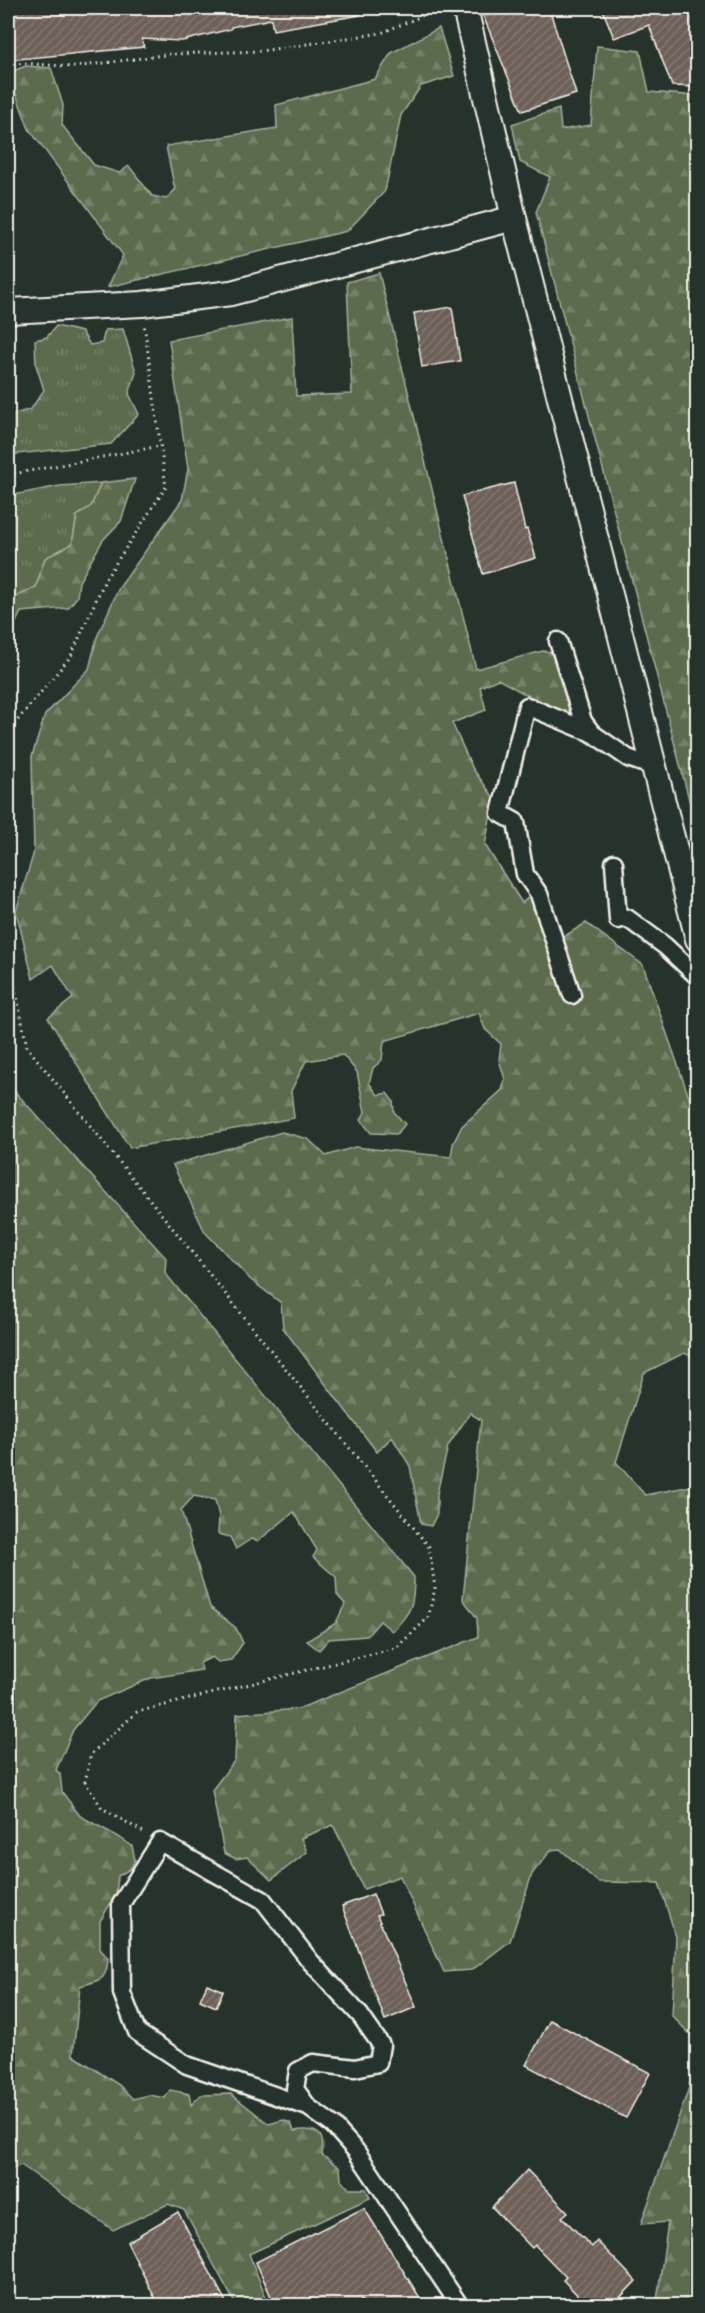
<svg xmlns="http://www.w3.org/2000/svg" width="705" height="2313" viewBox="0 0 705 2313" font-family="Sriracha,sans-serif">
<defs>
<pattern id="grass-tufts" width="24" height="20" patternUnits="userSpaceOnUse" patternTransform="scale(1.5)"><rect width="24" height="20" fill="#5c6b4d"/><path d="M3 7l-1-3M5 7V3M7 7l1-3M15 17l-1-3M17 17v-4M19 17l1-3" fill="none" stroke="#748167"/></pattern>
<pattern id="forest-firs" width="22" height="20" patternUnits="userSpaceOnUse" patternTransform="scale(1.5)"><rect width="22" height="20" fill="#5c6b4d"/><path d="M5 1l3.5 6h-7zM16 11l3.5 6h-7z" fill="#748167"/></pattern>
<pattern id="building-hatch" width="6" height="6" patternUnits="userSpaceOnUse" patternTransform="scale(1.5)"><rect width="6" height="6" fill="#6c6058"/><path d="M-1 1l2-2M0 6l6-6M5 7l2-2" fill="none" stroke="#827770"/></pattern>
</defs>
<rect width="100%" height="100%" fill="#26332d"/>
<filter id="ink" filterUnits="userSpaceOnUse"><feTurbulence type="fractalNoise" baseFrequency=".0167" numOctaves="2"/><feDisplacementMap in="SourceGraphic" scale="12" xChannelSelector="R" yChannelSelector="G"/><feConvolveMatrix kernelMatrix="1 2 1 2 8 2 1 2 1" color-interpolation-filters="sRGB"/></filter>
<g filter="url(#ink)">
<g fill="url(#grass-tufts)" stroke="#a8ae9a" stroke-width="1.5">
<polygon points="56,326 82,332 90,345 102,343 105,330 123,329 136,372 129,394 139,414 111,444 8,455 8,416 31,409 44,390 36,365 35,340 47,337"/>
<polygon points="101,483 91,507 77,516 72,544 45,559 36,587 8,601 8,496 60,486"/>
</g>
<g fill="url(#forest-firs)" stroke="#a8ae9a" stroke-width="1.5">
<polygon points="439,28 454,76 421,86 401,115 385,191 347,231 108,287 123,255 29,129 8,73 26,66 51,68 63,105 62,125 94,165 119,173 129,166 152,196 166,199 175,190 166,146 277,128 276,105 375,79 391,53"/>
<polygon points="597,46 640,51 649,92 697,96 697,830 536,212 550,177 520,162 512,124 559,109 561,130 591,125"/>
<polygon points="379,273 476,669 543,651 552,652 573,707 571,714 564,716 498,679 480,687 486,710 452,723 473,769 494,798 485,845 522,903 532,894 552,944 586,923 643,965 697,1120 696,1285 698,1291 697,1358 684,1353 644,1373 616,1462 645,1495 697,1485 697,2041 672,2016 676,1937 659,1883 598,1882 560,1849 551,1850 532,1874 510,1941 472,1970 444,1972 400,1876 364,1889 333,1825 301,1838 307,1852 271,1880 247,1857 236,1859 224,1853 212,1790 235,1760 237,1714 298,1709 478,1637 477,1618 463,1599 481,1420 470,1413 448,1446 437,1493 437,1514 431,1526 421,1524 410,1466 392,1437 377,1452 283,1328 281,1303 251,1280 205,1232 173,1165 282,1132 308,1139 326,1156 355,1147 451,1157 453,1144 462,1126 502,1090 505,1079 499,1060 501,1044 485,1029 479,1013 384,1041 382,1060 373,1068 369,1083 378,1095 387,1093 393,1101 394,1112 405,1124 397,1134 371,1133 361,1120 365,1112 357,1072 343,1055 306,1061 291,1091 294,1118 130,1148 48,1018 73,998 53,965 33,979 16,911 34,852 32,756 45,715 89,669 97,637 119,588 182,500 188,469 169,340 292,317 296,396 352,394 347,282"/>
<polygon points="135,479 121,521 103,540 79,582 77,597 68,608 21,612 11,633 8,634 8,601 36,587 45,558 72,544 77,516 91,506 101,483"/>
<path d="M8,1084L166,1258L165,1273L414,1577C414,1604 412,1612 392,1631L380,1621L367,1636L329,1639L319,1650L307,1641L336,1623L345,1604L337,1595L336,1577L313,1557L317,1550L294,1512L258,1541L251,1539L236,1549L230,1537L218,1534L219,1516L215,1500L194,1496L181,1510L210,1607L236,1628L243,1643L231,1660L218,1662L212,1657L200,1663L202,1670L151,1678L97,1701L73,1730L56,1770L60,1774L62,1792L80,1816L117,1836L132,1846L135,1860L130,1869L118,1876L116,1894L100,1921V1949L108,1958C107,1981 100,1980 80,1986L73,2055L119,2085L133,2099L149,2095L165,2098L170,2090L189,2094L191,2105L201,2095L231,2094L269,2124L283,2120L291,2123L294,2131C315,2128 326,2131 322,2155L340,2168L341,2180L350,2189H366L370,2198L249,2254L269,2305H236L184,2210L168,2204L113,2230L21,2165L8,2171Z"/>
<polygon points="697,2065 697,2305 653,2305 657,2301 668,2222 641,2224"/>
</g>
<g fill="url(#building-hatch)" stroke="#f4f1e8" stroke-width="1.5">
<polygon points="8,8 360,8 360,15 273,30 271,19 231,27 231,29 182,41 142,39 144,47 8,60"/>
<polygon points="480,8 549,8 576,94 522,111"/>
<polygon points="602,8 692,8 698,32 698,87 672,86 649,25 614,38"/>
<polygon points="452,307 460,361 422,367 414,313"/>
<polygon points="514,483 525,530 527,529 536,558 483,574 462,496"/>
<polygon points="373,1894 381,1914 377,1915 416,2007 385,2020 342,1906"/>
<polygon points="207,1984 223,1991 216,2007 200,2000"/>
<polygon points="550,2020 650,2073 626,2118 526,2065"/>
<polygon points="527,2170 568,2212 562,2217 592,2247 597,2241 636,2281 612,2306 588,2306 563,2280 566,2277 535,2245 532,2248 492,2207"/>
<polygon points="364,2208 425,2306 365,2306 362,2300 352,2306 275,2306 256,2262"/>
<polygon points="178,2212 228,2306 159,2306 127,2242"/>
</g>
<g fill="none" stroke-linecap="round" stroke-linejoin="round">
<defs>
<g id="street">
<polyline points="558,641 583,721 592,733 628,758 654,767"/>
<polyline points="614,863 618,920 627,918 665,946 698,977"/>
<polyline points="572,995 539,894 525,874 516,822 500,813 527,706 592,733"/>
<polyline points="308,2107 295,2089 298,2071 313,2063 355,2068 378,2063 381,2045 360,2015 311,1962 263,1900 160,1842 121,1904 122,1993 137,2032 187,2065 308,2107 333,2125 356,2151 460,2306"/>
</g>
<g id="secondary">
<polyline points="465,8 514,218 698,939"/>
<polyline points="8,311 142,304 231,293 514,218"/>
</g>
</defs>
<use href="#street" stroke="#f4f1e8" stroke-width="21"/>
<use href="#secondary" stroke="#f4f1e8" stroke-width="28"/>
<g stroke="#f4f1e8" stroke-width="3" stroke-dasharray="1.5 4.5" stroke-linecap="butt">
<polyline points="8,68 22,63 75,67 171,54 261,51 381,33 441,8"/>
<polyline points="8,475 160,446"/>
<polyline points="8,861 13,834 11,728 71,656 106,578 166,487 144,323"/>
<polyline points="8,951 27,1047 429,1547 435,1588 428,1618 396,1648 137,1712 91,1754 85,1782 102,1808 145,1833"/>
</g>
<use href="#street" stroke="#26332d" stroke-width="16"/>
<use href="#secondary" stroke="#26332d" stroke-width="24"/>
</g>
</g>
<rect width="705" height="2313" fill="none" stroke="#26332d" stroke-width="30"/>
<rect x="15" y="15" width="675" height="2283" fill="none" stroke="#f4f1e8" stroke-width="2" filter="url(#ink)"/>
</svg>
